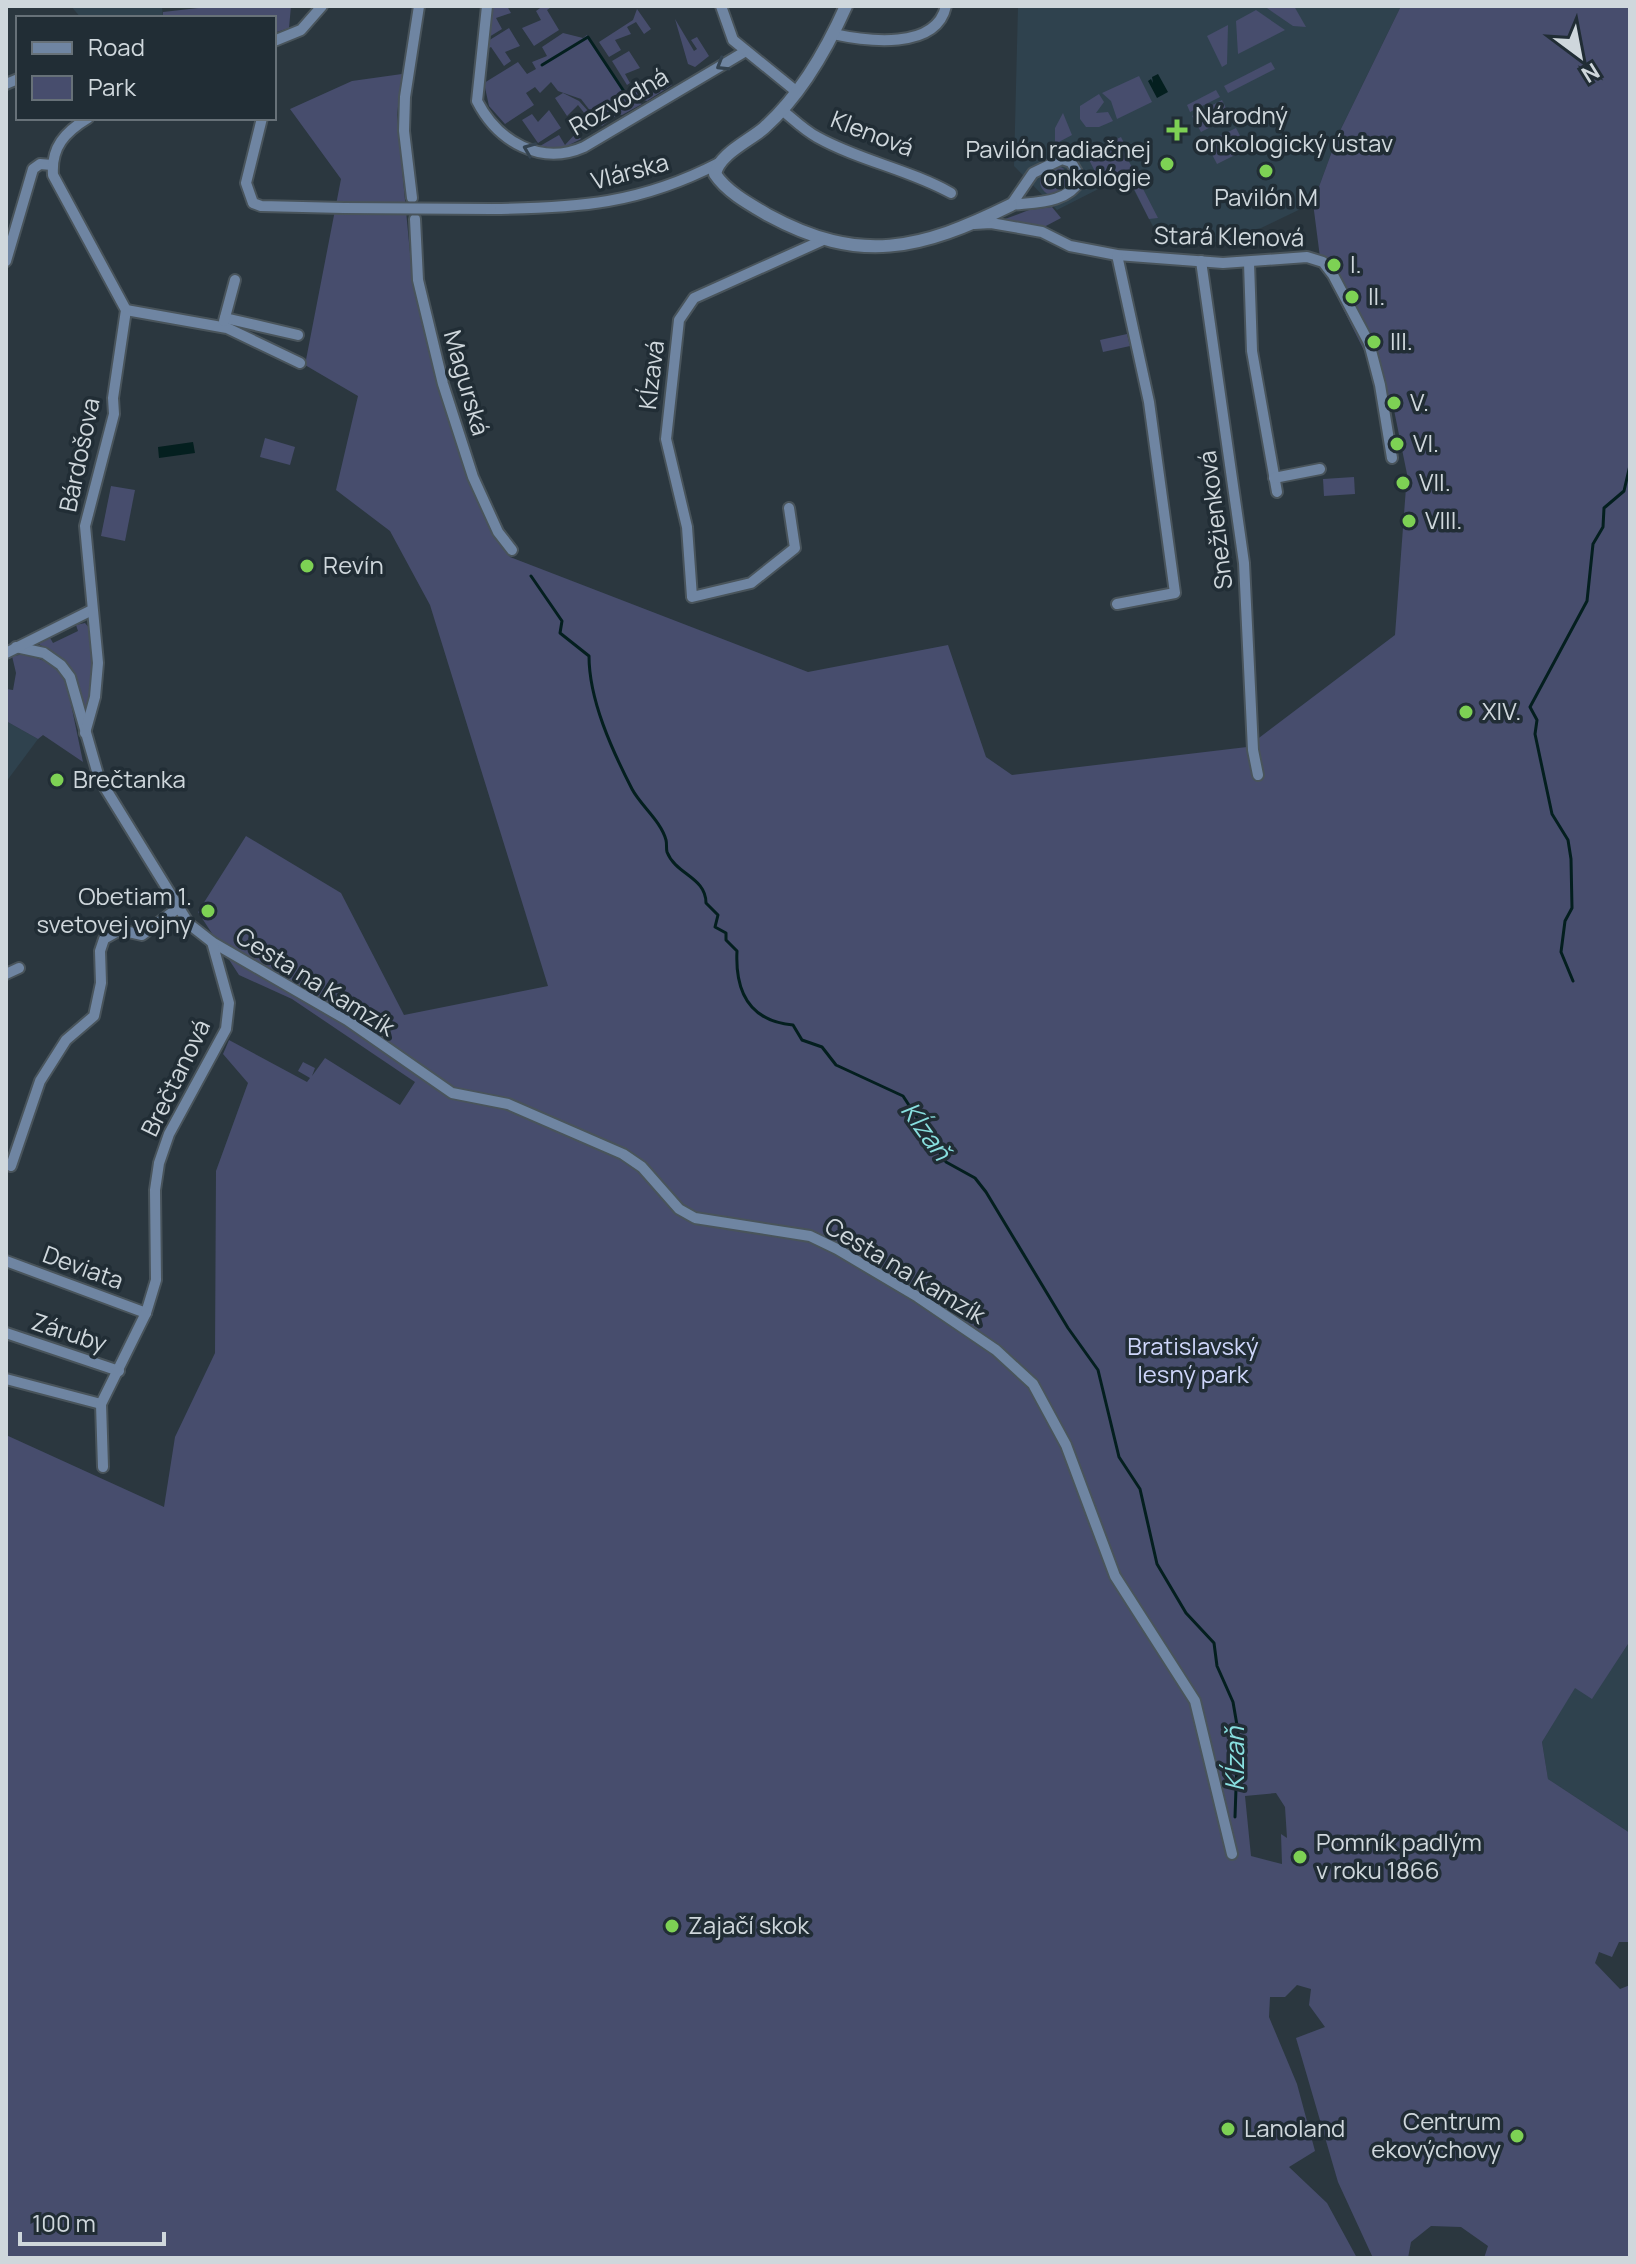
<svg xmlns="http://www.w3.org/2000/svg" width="1636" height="2264" viewBox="0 0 1636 2264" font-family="Manrope,sans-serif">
<rect width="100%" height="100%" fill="#2b373f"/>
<g fill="#2f424e">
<polygon points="71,6 162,6 163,18 81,18"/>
<polygon points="1018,6 1401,6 1338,135 1313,203 1228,244 1156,232 1126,175 1057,210 1014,166"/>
<polygon points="6,721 38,739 6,782"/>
<polygon points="1630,1641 1630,1833 1548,1779 1542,1742 1575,1687 1592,1698"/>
</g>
<g fill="#474d6d" fill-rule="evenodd">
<polygon points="216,6 291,6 289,28 274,33 274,18 163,18 163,12"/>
<polygon points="493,6 507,6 511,13 496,18 502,29 489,37"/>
<polygon points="543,6 553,6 547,10 559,30 534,46 522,28 541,20 536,11"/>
<polygon points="1264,6 1294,6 1306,27 1293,26"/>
<path d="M1401,6H1630V1641L1592,1699L1575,1688L1542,1742L1548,1779L1630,1833V1942H1619L1612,1957L1599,1952L1595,1963L1620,1989L1630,1985V2258H1484L1488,2246L1461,2227L1431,2226L1411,2242L1408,2258H1373L1338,2182L1296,2038L1325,2027L1309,2005L1311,1989L1297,1985L1285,1997H1270L1269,2017L1297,2084L1315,2151L1289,2167L1327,2203L1357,2258H6V1435L164,1507L175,1437L215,1353L216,1171L248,1083L223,1054L229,1040L307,1082L310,1078L298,1071L303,1062L315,1068L312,1076L325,1058L400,1105L415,1082L292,999L239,975L198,912L246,836L341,893L404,1015L548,986L430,605L390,531L336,490L358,396L305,365L341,179L290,109L352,81L402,74L397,115L413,285L472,479L510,557L808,672L948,645L986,757L1012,775L1247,747L1395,635L1407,474L1394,410L1321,265L1313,203L1338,135ZM1276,1793L1285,1807L1287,1838L1281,1834L1282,1864L1251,1856L1245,1796Z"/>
<polygon points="637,9 651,29 644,34 636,22 627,27 631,34 615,40 621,50 609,57 599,42 633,20"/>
<polygon points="1256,10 1285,30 1238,54 1236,21"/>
<polygon points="675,19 694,51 697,49 691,40 697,37 709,56 695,67 688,64"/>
<polygon points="1228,25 1227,64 1222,67 1207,36"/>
<polygon points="509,28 520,46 505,52 511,61 504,66 491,47 487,49 488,41"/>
<polygon points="563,33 583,38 587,35 632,101 642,104 622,115 618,114 602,126 581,99 558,91 551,82 540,93 535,87 526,93 534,105 505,124 489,106 484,83 518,62 527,74 536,69 532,62 547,56 542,47"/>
<polygon points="629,51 640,68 625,74 630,83 627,85 612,61"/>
<polygon points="1271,62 1275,69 1228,93 1224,86"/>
<polygon points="1139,76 1152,102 1117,119 1111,101 1102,93"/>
<polygon points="667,78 672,85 647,101 635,97 630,90 638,84 647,96 656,91 652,84"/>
<polygon points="1216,90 1220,97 1190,112 1187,105"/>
<polygon points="563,93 579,101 589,112 585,114 578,105 567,116 555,98"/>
<polygon points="1099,94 1104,102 1096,113 1108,112 1113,121 1099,127 1086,127 1080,119 1080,106"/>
<polygon points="1222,100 1230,117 1201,132 1192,116"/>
<polygon points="549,110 561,128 538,143 522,120 532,114 538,122"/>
<polygon points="1063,113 1072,135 1055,144 1055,128"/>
<polygon points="1236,128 1247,149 1217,164 1206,143"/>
<polygon points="576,133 581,139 561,149 540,146 559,135 565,145"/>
<polygon points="1121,137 1126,147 1123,150 1158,218 1149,219 1125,171 1101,183 1087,156 1092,152 1096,159 1111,151 1108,143"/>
<circle cx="1055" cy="181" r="15"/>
<polygon points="1052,207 1061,218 1044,227 1005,219 1029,210"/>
<polygon points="1127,334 1130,346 1103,352 1100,340"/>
<polygon points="265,438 295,447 290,465 260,457"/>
<polygon points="1354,477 1355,494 1324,496 1323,479"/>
<polygon points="111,486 135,490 125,541 101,536"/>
<polygon points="85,623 90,629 95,680 86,724 72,672 61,657 37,643 49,636 53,643 78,631 76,625"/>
<polygon points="26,654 55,665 66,680 83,762 43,735 38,739 6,721 6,689 13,690 16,673 12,656"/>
</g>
<g fill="#041f1f">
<polygon points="1158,74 1168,92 1157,98 1148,81 1151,79 1153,83 1152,77"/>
<polygon points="193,442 195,453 159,458 158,447"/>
</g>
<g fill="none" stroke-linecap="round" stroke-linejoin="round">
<g stroke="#041f1f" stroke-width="3">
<polyline points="542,65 588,37 631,102"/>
<path d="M531,576L562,621L560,633L589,656C589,700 612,750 632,789C641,806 661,821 666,840C667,844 666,848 667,852C676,875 706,877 706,903L718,915L715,927L726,933V940L737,951C735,991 749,1021 793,1025L802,1040L822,1047L836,1065L903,1096L946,1162L975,1178L986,1192L1068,1328L1098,1370L1119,1457L1140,1489L1157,1564L1186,1613L1214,1643L1217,1666L1233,1702L1238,1731L1235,1817"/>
<polyline points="1573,981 1561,952 1565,921 1572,908 1571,859 1568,840 1552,814 1535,734 1537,720 1530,707 1587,601 1593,544 1603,527 1604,508 1624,491 1630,465"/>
</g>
<defs>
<g id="minor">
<path d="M487,6L477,101C498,142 541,166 584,147L746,51"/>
<polyline points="721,6 733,40 797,92"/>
<path d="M833,34C866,41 936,51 946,6"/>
<polyline points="274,41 301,30 322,6"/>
<polyline points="6,84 18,79"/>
<path d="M782,110C793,119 804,130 817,137C860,161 908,169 951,193"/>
<polyline points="262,118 246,183 253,203 261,206 344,208"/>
<path d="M1062,159L1071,162L1081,179C1067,204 1036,202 1011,205L1033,173Z"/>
<polyline points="412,198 404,131 405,97 419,6"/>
<path d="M491,209C578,208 640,204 719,163"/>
<polyline points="415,219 418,280 443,384 473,477 498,532 512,550"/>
<polyline points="974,224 991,223 1042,232 1070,246 1117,255 1223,263 1307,257 1323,262 1333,275 1369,343 1380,385 1392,458"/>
<polyline points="1117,255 1149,402 1175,593 1117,604"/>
<polyline points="6,261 33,169 40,164 52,165"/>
<polyline points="1201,261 1244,563 1253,750 1258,775"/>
<polyline points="1249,263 1252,351 1277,492"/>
<polyline points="126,310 227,328 300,363"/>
<polyline points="225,318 298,335"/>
<polyline points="224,321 235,280"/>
<polyline points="1274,478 1320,469"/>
<polyline points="789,508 795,548 751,583 692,597 687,527 666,439 679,320 694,298 821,241"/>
<polyline points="16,647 44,653 61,665 70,677 99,778 189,924 212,942 347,1020 452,1093 508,1104 623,1154 642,1167 679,1209 695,1218 810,1236 837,1249 918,1297 996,1350 1033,1384 1066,1445 1115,1576 1195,1701 1232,1854"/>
<polyline points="6,653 92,610"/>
<path d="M85,733L95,697L98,663L85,526L114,414L113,398L126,310L53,175C51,147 65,132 88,118"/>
<polyline points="6,974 19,968"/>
<polyline points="11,1166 40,1081 66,1040 94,1016 101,983 100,951 104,939 120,930 142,935 178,908"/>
<polyline points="6,1261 146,1313"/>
<polyline points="6,1333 119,1371"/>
<polyline points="6,1379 101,1404"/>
<polyline points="103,1467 101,1404 146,1313 156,1280 155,1190 159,1163 169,1134 226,1029 229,1003 212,942"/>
</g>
<path id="tertiary" d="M846,6C826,51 801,95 764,128C749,141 719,154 715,174C727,192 749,204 768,215C860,265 920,250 1011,205"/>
</defs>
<use href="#minor" stroke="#49545b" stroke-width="14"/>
<use href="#tertiary" stroke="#49545b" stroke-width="16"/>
<use href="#minor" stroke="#6f85a2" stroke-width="10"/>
<use href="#tertiary" stroke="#6f85a2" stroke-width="12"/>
<defs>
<polyline id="minor-bridge" points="344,208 491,209"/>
</defs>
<use href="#minor-bridge" stroke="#49545b" stroke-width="14" stroke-linecap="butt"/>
<use href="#minor-bridge" stroke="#6f85a2" stroke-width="10"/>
</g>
<defs><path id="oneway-chevron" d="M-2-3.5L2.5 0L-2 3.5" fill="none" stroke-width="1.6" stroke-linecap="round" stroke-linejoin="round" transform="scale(2)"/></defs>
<g stroke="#344350">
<use href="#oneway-chevron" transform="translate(722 65) rotate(149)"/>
<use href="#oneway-chevron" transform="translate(529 149) rotate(-158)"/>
</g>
<g fill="#7dd154" stroke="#212d35" stroke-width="3">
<path d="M1173 118h8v8h8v8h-8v8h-8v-8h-8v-8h8z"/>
<circle cx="1167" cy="164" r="8"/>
<circle cx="1266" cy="171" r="8"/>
<circle cx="1334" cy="265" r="8"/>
<circle cx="1352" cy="297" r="8"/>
<circle cx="1374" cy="342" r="8"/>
<circle cx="1394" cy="403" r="8"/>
<circle cx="1397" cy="444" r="8"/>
<circle cx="1403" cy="483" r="8"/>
<circle cx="1409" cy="521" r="8"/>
<circle cx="307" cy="566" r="8"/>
<circle cx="1466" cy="712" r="8"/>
<circle cx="57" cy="780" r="8"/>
<circle cx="208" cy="911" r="8"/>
<circle cx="1300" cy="1857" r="8"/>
<circle cx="672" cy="1926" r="8"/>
<circle cx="1228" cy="2129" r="8"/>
<circle cx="1517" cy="2136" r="8"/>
</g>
<g text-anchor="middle" stroke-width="7" stroke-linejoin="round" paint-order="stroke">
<g font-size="24" fill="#cfd7dc" stroke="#212d35">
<text transform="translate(619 102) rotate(-30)" y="8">Rozvodná</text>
<text transform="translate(872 134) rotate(21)" y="8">Klenová</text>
<text transform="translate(630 172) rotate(-15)" y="8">Vlárska</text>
<text transform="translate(1229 237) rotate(1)" y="8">Stará Klenová</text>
<text transform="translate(652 375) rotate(-83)" y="8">Kĺzavá</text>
<text transform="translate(466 383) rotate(74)" y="8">Magurská</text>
<text transform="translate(80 455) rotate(-78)" y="8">Bárdošova</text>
<text transform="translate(1216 520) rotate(-97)" y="8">Snežienková</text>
<text transform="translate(315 982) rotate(32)" y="8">Cesta na Kamzík</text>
<text transform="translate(176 1078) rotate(-64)" y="8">Brečtanová</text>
<text transform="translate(83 1268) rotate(20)" y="8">Deviata</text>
<text transform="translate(905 1271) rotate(31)" y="8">Cesta na Kamzík</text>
<text transform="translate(69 1333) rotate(18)" y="8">Záruby</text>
</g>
<g font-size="24" fill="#cfd7dc" stroke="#212d35" text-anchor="start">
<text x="1195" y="124">Národný<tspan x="1195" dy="28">onkologický ústav</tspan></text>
<text x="1151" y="158" text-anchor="end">Pavilón radiačnej<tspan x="1151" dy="28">onkológie</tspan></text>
<text x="1266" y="206" text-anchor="middle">Pavilón M</text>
<text x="1350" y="273">I.</text>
<text x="1368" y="305">II.</text>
<text x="1390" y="350">III.</text>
<text x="1410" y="411">V.</text>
<text x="1413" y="452">VI.</text>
<text x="1419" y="491">VII.</text>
<text x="1425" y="529">VIII.</text>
<text x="323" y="574">Revín</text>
<text x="1482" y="720">XIV.</text>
<text x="73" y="788">Brečtanka</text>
<text x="192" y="905" text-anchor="end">Obetiam 1.<tspan x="192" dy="28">svetovej vojny</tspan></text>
<text x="1316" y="1851">Pomník padlým<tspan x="1316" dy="28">v roku 1866</tspan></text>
<text x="688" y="1934">Zajačí skok</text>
<text x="1501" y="2130" text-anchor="end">Centrum<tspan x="1501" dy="28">ekovýchovy</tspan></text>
<text x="1244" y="2137">Lanoland</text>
</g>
<g font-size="24" fill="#ced6fa" stroke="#212d35">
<text x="1193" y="1355">Bratislavský<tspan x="1193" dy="28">lesný park</tspan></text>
</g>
<g font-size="26" font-style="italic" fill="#88dfdf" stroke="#212d35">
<text transform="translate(926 1131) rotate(54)" y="9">Kĺzaň</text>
<text transform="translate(1235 1759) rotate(-90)" y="9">Kĺzaň</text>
</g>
</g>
<rect width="1636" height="2264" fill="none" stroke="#cfd7dc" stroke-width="16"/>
<rect x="16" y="16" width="260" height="104" fill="#212d35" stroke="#677178" stroke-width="2"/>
<rect x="32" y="42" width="40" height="12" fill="#6f85a2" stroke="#677178" stroke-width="2"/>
<text x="88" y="56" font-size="24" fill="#cfd7dc">Road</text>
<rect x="32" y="76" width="40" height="24" fill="#474d6d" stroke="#677178" stroke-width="2"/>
<text x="88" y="96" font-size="24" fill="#cfd7dc">Park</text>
<g transform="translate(1580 56) rotate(148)" stroke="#212d35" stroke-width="6" paint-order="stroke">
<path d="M0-6L14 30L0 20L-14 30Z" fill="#cfd7dc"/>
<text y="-12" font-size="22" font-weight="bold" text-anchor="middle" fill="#cfd7dc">N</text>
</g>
<path d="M20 2232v12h144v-12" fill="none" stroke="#cfd7dc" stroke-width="4"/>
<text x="32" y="2232" font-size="24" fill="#cfd7dc" stroke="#212d35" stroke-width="6" paint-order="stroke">100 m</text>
</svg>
